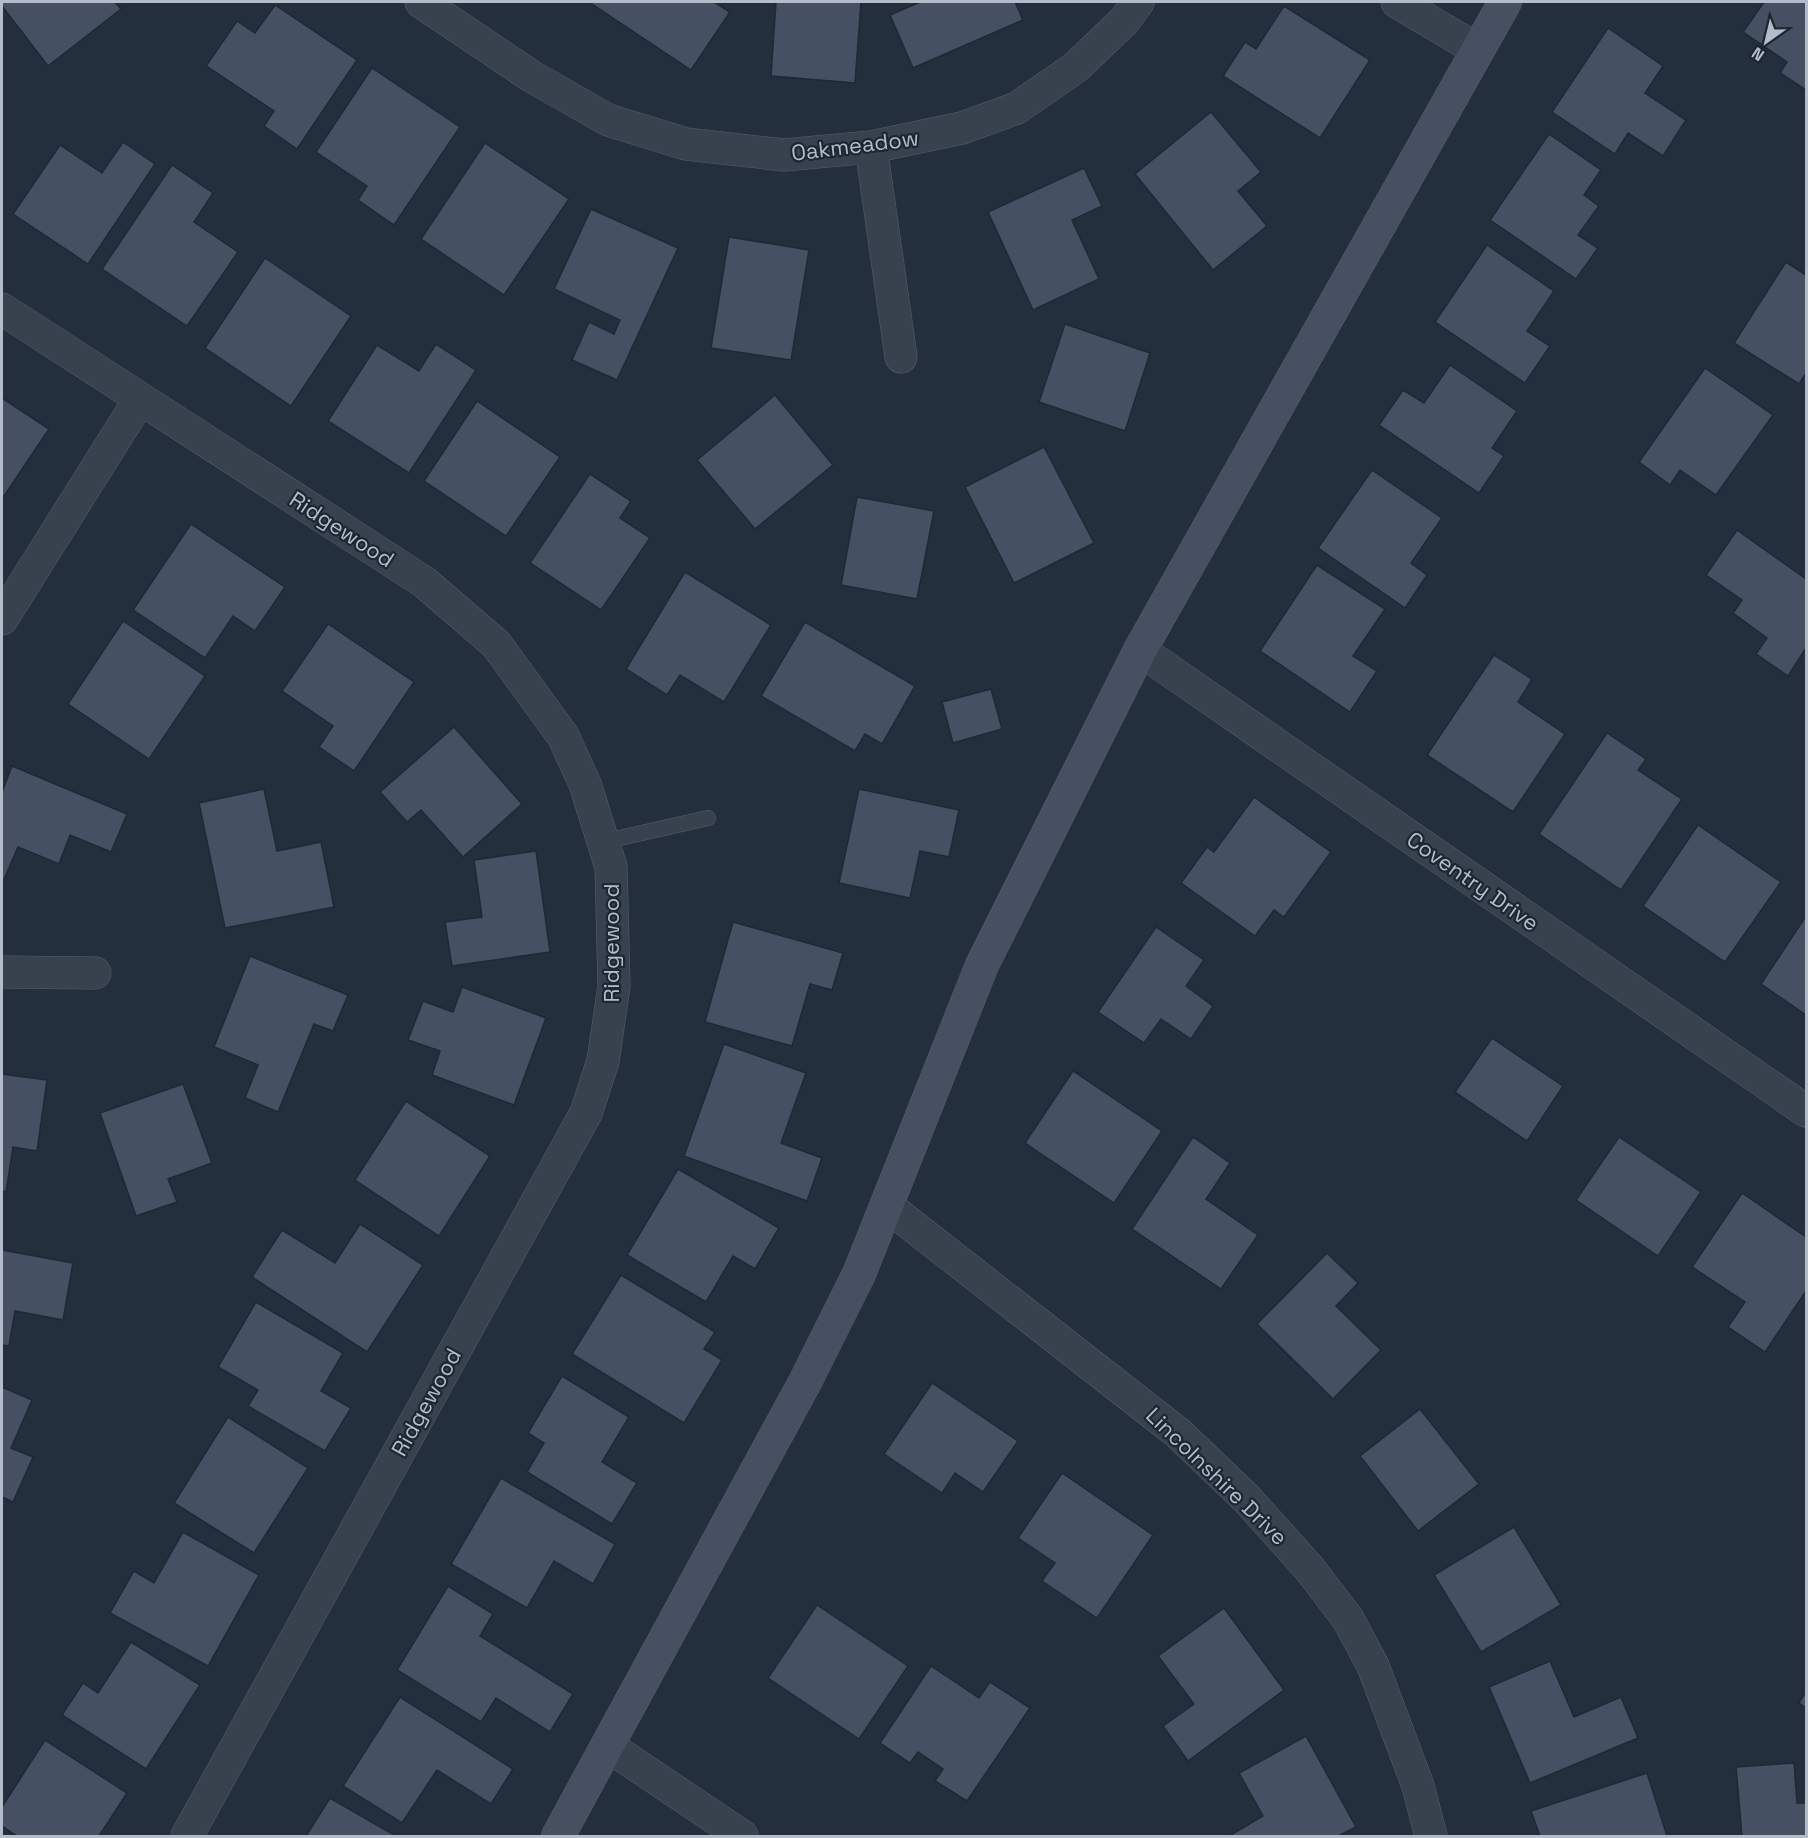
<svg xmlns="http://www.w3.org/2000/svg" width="1808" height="1838" viewBox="0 0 1808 1838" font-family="'Space Grotesk',sans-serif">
<rect width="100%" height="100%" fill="#242f3e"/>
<g fill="#455162" stroke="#1f2835" stroke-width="1.5">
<polygon points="2,2 115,2 121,9 48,66 2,6"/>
<polygon points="589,2 714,2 730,12 691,70"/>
<polygon points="776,2 861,2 855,83 771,76"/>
<polygon points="920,2 1015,2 1023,20 913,68 890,15"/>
<polygon points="1764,2 1806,2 1806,90 1780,73 1787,62 1743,32"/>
<polygon points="275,5 357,60 297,149 264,126 274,111 206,66 237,21 255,33"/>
<polygon points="1284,6 1370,60 1320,138 1223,76 1245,42 1256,49"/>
<polygon points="1608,28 1663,66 1645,93 1686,120 1663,156 1628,133 1615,154 1552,112"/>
<polygon points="372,68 460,127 394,225 358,200 367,186 316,152"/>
<polygon points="1211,112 1261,172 1238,191 1267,226 1213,270 1135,174"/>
<polygon points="1549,134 1601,170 1584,195 1599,206 1578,235 1598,248 1576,279 1490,220"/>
<polygon points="123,142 155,164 88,264 13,214 60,145 102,173"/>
<polygon points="485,143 569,199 504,295 421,239"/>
<polygon points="172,165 213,193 194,222 238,252 187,326 102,269"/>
<polygon points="1084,168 1102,206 1072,220 1099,279 1033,310 988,212"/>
<polygon points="591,209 678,248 617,380 572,360 589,322 614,334 620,320 554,289"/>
<polygon points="729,237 809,250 791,360 711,348"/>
<polygon points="1487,245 1554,291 1527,331 1550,346 1525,383 1435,322"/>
<polygon points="265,258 351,316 291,406 205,348"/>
<polygon points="1786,262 1806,275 1806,373 1799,384 1734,343"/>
<polygon points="1065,324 1150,353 1125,431 1039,402"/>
<polygon points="436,344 476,370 409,473 328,421 377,345 419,371"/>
<polygon points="1450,365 1517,411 1492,448 1504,456 1479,493 1379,425 1403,390 1424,403"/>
<polygon points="1705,368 1773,415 1716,495 1680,470 1670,485 1639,462"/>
<polygon points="775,395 833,465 755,529 697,460"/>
<polygon points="2,398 49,429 2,499"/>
<polygon points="477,401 560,457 506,536 424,481"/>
<polygon points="1044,447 1094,543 1014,583 965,487"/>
<polygon points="1372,470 1442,518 1411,563 1427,575 1405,608 1318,548"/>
<polygon points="590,474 631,501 620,518 650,538 601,610 530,563"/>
<polygon points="857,497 934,511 917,599 841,585"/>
<polygon points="191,524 285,587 255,631 233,616 205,658 133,610"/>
<polygon points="1737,530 1806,579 1806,648 1788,676 1756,654 1767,638 1733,613 1742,600 1706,575"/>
<polygon points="1317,565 1385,609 1353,656 1377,671 1350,712 1260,651"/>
<polygon points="685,572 771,625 724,702 680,675 667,695 626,669"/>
<polygon points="123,621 205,676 149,759 68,704"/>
<polygon points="805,622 915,686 882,744 865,734 855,751 761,696"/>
<polygon points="328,624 414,682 354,771 319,747 333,726 282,691"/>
<polygon points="1494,655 1532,679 1518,702 1565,734 1513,812 1427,755"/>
<polygon points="991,689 1002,729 953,743 942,702"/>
<polygon points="454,727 522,804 463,857 421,810 407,822 380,792"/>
<polygon points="1607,733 1646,759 1638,770 1682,799 1621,890 1539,834"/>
<polygon points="12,766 127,814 111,852 70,835 59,864 18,847 2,884 2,792"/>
<polygon points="264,789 277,851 321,842 334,907 225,928 199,803"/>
<polygon points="859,789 959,810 949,857 920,851 910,898 839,883"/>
<polygon points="1254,797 1331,852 1284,917 1274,910 1255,936 1181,883 1207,847 1214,852"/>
<polygon points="1698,825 1781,882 1725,962 1643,906"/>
<polygon points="536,851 550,952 452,966 445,922 482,917 474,860"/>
<polygon points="1806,916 1806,1015 1761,984"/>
<polygon points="733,922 843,953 832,990 810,984 792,1046 705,1022"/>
<polygon points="1156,927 1204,960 1186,986 1213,1006 1191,1039 1161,1019 1144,1043 1098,1012"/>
<polygon points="250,956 348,995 333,1031 314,1024 278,1112 245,1098 258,1065 214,1047"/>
<polygon points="462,987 546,1018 514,1105 432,1075 440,1051 408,1040 423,1001 453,1012"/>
<polygon points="1492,1038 1563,1086 1527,1141 1455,1092"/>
<polygon points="724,1044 806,1073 781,1143 822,1158 807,1201 684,1156"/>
<polygon points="1073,1071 1162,1131 1114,1203 1025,1143"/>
<polygon points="2,1074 47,1080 37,1151 13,1147 6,1192 2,1191"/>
<polygon points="183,1084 212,1163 168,1179 177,1202 136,1216 100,1113"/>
<polygon points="406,1101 490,1156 439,1236 355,1180"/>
<polygon points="1193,1137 1230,1163 1206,1199 1258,1235 1221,1289 1132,1229"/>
<polygon points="1619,1137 1701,1192 1658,1256 1576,1200"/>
<polygon points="678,1169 779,1228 755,1269 733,1256 706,1302 627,1255"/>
<polygon points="1742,1193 1806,1237 1806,1291 1765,1352 1728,1327 1745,1302 1692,1267"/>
<polygon points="360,1224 423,1265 367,1352 252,1277 282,1230 335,1263"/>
<polygon points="2,1250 73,1263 63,1320 15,1311 9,1346 2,1345"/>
<polygon points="1327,1253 1358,1283 1336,1306 1381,1350 1333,1399 1257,1324"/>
<polygon points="621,1275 715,1332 704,1349 722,1360 684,1423 572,1354"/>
<polygon points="256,1302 343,1353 321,1391 351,1408 325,1451 248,1406 258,1390 218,1367"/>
<polygon points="562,1376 629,1417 602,1462 637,1483 612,1524 527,1472 544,1443 528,1433"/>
<polygon points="932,1383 1018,1441 983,1492 955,1473 942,1493 884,1454"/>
<polygon points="2,1387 32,1400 11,1448 33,1457 13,1502 2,1497"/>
<polygon points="1420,1409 1479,1484 1418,1531 1360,1456"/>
<polygon points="228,1417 308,1468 254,1553 174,1503"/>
<polygon points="1062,1473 1153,1535 1097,1618 1042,1581 1055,1563 1018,1538"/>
<polygon points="501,1478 615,1544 593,1584 554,1561 527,1608 451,1564"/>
<polygon points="1514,1527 1561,1605 1481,1652 1434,1575"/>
<polygon points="183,1532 259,1575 208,1666 110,1613 134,1571 154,1583"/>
<polygon points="448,1586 493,1614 480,1636 573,1694 550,1732 496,1698 481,1722 397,1670"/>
<polygon points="817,1605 908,1666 859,1739 768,1678"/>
<polygon points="1224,1608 1284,1690 1188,1761 1163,1726 1194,1704 1158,1656"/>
<polygon points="131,1642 200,1685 146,1769 62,1715 83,1683 98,1693"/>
<polygon points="1550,1661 1574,1717 1621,1697 1638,1738 1530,1783 1489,1687"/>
<polygon points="931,1666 979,1698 990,1682 1030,1708 967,1801 935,1781 943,1769 918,1752 910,1763 880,1743"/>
<polygon points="1806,1691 1806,1708 1799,1703"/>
<polygon points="400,1697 513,1769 491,1804 437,1770 402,1823 343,1786"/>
<polygon points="1306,1736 1356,1827 1338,1836 1229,1836 1263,1816 1239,1773"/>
<polygon points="45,1740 127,1793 99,1836 17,1836 2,1826 2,1807"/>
<polygon points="1794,1763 1797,1803 1806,1803 1806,1836 1742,1836 1736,1767"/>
<polygon points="1647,1773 1667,1836 1540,1836 1531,1811"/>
<polygon points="330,1798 396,1836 306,1836"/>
</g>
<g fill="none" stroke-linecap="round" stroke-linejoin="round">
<defs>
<polyline id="lane" points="602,842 708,818"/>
<g id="street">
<polyline points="421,2 531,76 608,120 686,144 784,155 871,147 962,128 1017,108 1076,67 1124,21 1138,2"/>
<polyline points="1397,2 1478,50"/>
<polyline points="871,147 901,357"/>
<polyline points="2,309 424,582 496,644 563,736 585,784 611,867 614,986 603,1061 586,1113 187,1836"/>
<polyline points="2,619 140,399"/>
<polyline points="1140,650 1806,1111"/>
<polyline points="2,972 95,973"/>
<polyline points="886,1205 1178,1433 1247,1499 1309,1568 1348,1619 1373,1666 1418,1786 1431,1836"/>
<polyline points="608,1746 742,1836"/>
</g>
<polyline id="secondary" points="558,1836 805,1382 859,1274 982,965 1140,650 1505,2"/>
</defs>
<use href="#lane" stroke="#565f6c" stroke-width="16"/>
<use href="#street" stroke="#565f6c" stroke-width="33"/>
<use href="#secondary" stroke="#565f6c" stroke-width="34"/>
<use href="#lane" stroke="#38414e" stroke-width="15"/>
<use href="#street" stroke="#38414e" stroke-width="32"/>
<use href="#secondary" stroke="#465061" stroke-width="33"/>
</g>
<g text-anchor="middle" stroke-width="4.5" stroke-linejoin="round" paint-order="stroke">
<g font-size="22" fill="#b4bcc9" stroke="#1d2633">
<text transform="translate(855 145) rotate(-7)" y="8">Oakmeadow</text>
<text transform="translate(342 529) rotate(33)" y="8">Ridgewood</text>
<text transform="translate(1473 881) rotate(35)" y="8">Coventry Drive</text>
<text transform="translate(611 943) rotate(-90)" y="8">Ridgewood</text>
<text transform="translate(426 1402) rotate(-61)" y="8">Ridgewood</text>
<text transform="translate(1217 1476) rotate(44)" y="8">Lincolnshire Drive</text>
</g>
</g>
<rect width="1808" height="1838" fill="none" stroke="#b4bcc9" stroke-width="6"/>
<g transform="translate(1766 42) rotate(214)" stroke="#1d2633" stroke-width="4.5" paint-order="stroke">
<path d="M0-4.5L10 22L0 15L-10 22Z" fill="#b4bcc9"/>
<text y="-9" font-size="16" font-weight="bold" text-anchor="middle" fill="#b4bcc9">N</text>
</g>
</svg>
